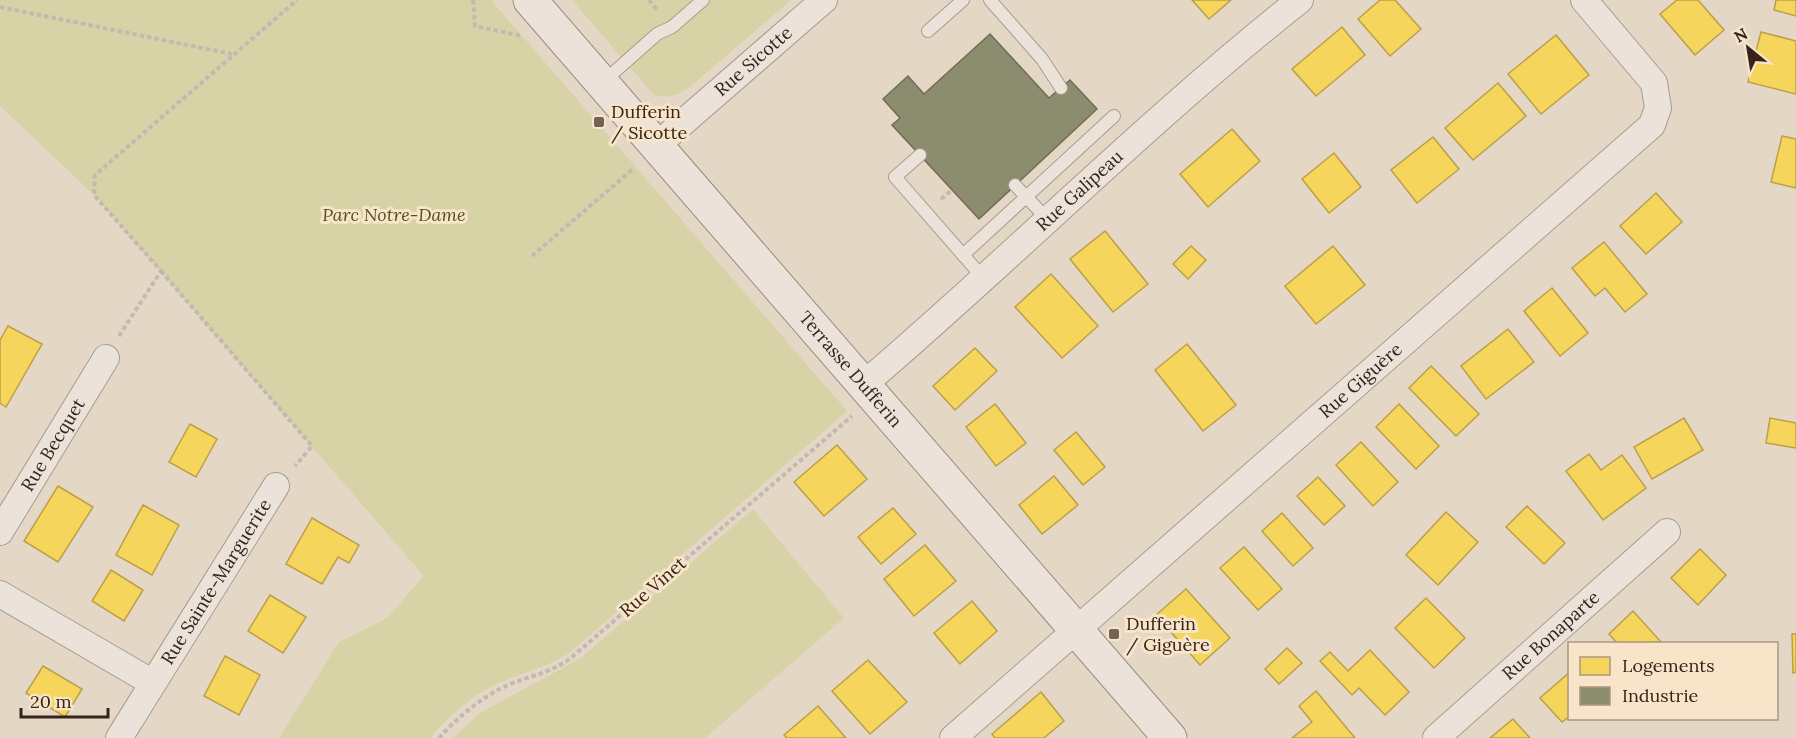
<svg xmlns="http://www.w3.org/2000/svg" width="1796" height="738" viewBox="0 0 1796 738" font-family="Lora,serif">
<rect width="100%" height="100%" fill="#e4d7c6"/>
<g fill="#d8d2a7">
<path d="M0,0H491L847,411L568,654C542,670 512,675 486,689C465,702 446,719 430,738H279L339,642L387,618L424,576L94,195L0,106Z"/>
<path d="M572,0H791L691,86C679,95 669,99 654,95Z"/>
<polygon points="753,509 844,618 705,738 453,738 480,713 581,658"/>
</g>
<g fill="#f6d55c" stroke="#bca048" stroke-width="1.5">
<polygon points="1192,0 1231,0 1209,19"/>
<polygon points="1380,0 1395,0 1421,29 1390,56 1358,19"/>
<polygon points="1677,0 1698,0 1724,30 1695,55 1660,14"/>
<polygon points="1776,0 1796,0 1796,16 1774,10"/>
<polygon points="1342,27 1365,55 1316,96 1292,69"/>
<polygon points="1761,32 1796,41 1796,94 1748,82"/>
<polygon points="1556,35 1589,75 1541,114 1508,74"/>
<polygon points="1498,83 1526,116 1473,160 1445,128"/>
<polygon points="1232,129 1260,161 1208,207 1180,174"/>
<polygon points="1782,136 1796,139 1796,188 1771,182"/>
<polygon points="1433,137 1459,169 1417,203 1391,170"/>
<polygon points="1334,153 1361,187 1329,213 1302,179"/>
<polygon points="1656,193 1682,222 1646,254 1620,226"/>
<polygon points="1105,231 1148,284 1113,312 1070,259"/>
<polygon points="1604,242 1647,294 1625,312 1605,288 1595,296 1572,268"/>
<polygon points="1191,246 1206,260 1188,279 1173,264"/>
<polygon points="1333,246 1365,285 1316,324 1285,286"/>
<polygon points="1051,274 1098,326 1062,358 1015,307"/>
<polygon points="1552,288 1588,333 1560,356 1524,311"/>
<polygon points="8,326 42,344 6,407 0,403 0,340"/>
<polygon points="1508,329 1534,362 1486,399 1461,366"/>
<polygon points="1187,344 1236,405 1203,431 1155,370"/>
<polygon points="975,348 997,371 955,410 933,386"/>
<polygon points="1431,366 1479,414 1456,436 1409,388"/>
<polygon points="995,404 1026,443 996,466 966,427"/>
<polygon points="1399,404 1439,446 1416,469 1376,427"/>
<polygon points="1684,418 1703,450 1652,479 1634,447"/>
<polygon points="1770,418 1796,423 1796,448 1766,443"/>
<polygon points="190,424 217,439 196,477 169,462"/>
<polygon points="1076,432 1105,467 1083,485 1054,450"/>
<polygon points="1361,442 1398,482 1373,506 1336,465"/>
<polygon points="837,445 867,479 824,516 794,482"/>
<polygon points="1589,454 1601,470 1622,455 1646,488 1603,520 1566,471"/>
<polygon points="1054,476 1078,505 1042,534 1019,505"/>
<polygon points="1318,477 1345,506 1324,525 1297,496"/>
<polygon points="58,486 93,507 58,562 24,541"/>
<polygon points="143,505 179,525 152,575 116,555"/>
<polygon points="1527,506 1565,543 1544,564 1506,527"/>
<polygon points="893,508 916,534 881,564 858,537"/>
<polygon points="1446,512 1478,542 1438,585 1406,555"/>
<polygon points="1282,513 1313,548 1293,566 1262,531"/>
<polygon points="312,518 359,545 349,563 338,557 322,584 286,564"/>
<polygon points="925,545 956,581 914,616 884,579"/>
<polygon points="1244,547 1282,589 1258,610 1220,568"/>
<polygon points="1700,549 1726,575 1698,605 1671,578"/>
<polygon points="111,570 143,590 124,621 92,601"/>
<polygon points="1186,589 1230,638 1200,665 1156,615"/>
<polygon points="270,595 306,617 283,653 248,631"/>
<polygon points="1426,598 1465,638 1434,668 1395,628"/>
<polygon points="972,601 997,631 960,664 934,633"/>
<polygon points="1633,611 1661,642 1618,644 1609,634"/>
<polygon points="1792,634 1796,634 1796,672 1793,673"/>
<polygon points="1287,648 1302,663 1279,684 1265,669"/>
<polygon points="1370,650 1409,692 1385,715 1359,688 1352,695 1320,661 1330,652 1348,671"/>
<polygon points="225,656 260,675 239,715 204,696"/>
<polygon points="868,660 907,702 870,734 832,691"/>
<polygon points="43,666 82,689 65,717 26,693"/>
<polygon points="1570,672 1570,716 1562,722 1540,698"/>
<polygon points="1316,691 1355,738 1292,738 1312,722 1299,706"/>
<polygon points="1041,692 1064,721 1044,738 995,738 992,734"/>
<polygon points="818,706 846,738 787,738 784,735"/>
<polygon points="1513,719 1530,738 1490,738"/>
</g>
<polygon fill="#8c8c6e" stroke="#726c54" stroke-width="1.5" points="990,34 1049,98 1070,80 1097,109 979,219 892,125 900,118 883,99 908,76 924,94"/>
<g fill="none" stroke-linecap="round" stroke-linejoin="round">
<defs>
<g id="lane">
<polyline points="990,0 1042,59 1061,88"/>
<polyline points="928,31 963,0"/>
<polyline points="603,82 657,34 672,27 703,0"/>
<polyline points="920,155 895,177 985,280"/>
<polyline points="1015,185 1049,221"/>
<polyline points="963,255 1114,116"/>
</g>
<g id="street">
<path id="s1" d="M656,146L824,0"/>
<path id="s2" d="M863,385C1011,259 1148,120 1300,0"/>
<path id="s3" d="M0,532L106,358"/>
<polyline points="0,594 153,683"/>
<path id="s4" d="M119,738L276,486"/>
<path id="s5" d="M953,738L1652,125L1658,108L1654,83L1584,0"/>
<path id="s6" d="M1436,738L1667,532"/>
</g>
<g id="secondary">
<path id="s7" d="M530,0L1170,738"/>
</g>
</defs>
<use href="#lane" stroke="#a89c90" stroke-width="14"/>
<use href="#street" stroke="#a89c90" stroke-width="28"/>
<use href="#secondary" stroke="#988c80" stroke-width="35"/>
<g stroke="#c3b9b0" stroke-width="4" stroke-dasharray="4.5 3" stroke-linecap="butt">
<polyline points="473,0 475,26 521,36"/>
<polyline points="649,0 658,11"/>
<polyline points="0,7 232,54"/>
<polyline points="941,199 952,190"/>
<polyline points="532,256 634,168"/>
<polyline points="161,271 312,446 295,466"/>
<polyline points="119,336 161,271 94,195 95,175 297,0"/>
<path d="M439,738C458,717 483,696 508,685C531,675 552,673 572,657L852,416"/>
</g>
<use href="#lane" stroke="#ebe3d9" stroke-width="12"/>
<use href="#street" stroke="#ebe3d9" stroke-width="26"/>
<use href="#secondary" stroke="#ebe3d9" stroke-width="33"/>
</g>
<g fill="#736256" stroke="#f8e4c9" stroke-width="2">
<rect x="593" y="116" width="12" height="12" rx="3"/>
<rect x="1108" y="628" width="12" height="12" rx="3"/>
</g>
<g text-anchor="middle" stroke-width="6" stroke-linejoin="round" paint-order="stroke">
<g font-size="18" fill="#362319" stroke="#f8e4c9">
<text dy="6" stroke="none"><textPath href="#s1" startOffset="129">Rue Sicotte</textPath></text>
<text dy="6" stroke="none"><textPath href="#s2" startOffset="291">Rue Galipeau</textPath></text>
<text dy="6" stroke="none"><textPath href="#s7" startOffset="489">Terrasse Dufferin</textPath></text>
<text dy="6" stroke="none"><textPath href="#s5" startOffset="542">Rue Giguère</textPath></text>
<text dy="6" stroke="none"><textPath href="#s3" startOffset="102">Rue Becquet</textPath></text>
<text dy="6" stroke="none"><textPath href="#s4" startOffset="184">Rue Sainte-Marguerite</textPath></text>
<text transform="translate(653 587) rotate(-41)" y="6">Rue Vinet</text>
<text dy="6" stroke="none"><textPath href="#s6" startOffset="154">Rue Bonaparte</textPath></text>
</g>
<g font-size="18" fill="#362319" stroke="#f8e4c9" text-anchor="start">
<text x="611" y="118">Dufferin<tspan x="611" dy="21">/ Sicotte</tspan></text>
<text x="1126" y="630">Dufferin<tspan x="1126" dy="21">/ Giguère</tspan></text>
</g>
<g font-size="18" font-style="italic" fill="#4e541e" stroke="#f8e4c9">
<text x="394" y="221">Parc Notre-Dame</text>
</g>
</g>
<rect x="1568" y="642" width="210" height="78" fill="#f8e4c9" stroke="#aa9783" stroke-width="1.5"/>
<rect x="1580" y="657" width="30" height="18" fill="#f6d55c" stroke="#aa9783" stroke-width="1.5"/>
<text x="1622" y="672" font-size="18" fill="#362319">Logements</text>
<rect x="1580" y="687" width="30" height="18" fill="#8c8c6e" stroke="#aa9783" stroke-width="1.5"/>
<text x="1622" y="702" font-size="18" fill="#362319">Industrie</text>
<g transform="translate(1748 48) rotate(330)" stroke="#f8e4c9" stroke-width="4.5" paint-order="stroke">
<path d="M0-4.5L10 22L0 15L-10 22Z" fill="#362319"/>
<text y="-9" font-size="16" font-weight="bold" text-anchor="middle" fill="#362319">N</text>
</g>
<path d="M21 708v9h87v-9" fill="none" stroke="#362319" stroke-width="3"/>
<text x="30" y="708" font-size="18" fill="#362319" stroke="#f8e4c9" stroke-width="4.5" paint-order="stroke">20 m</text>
</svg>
